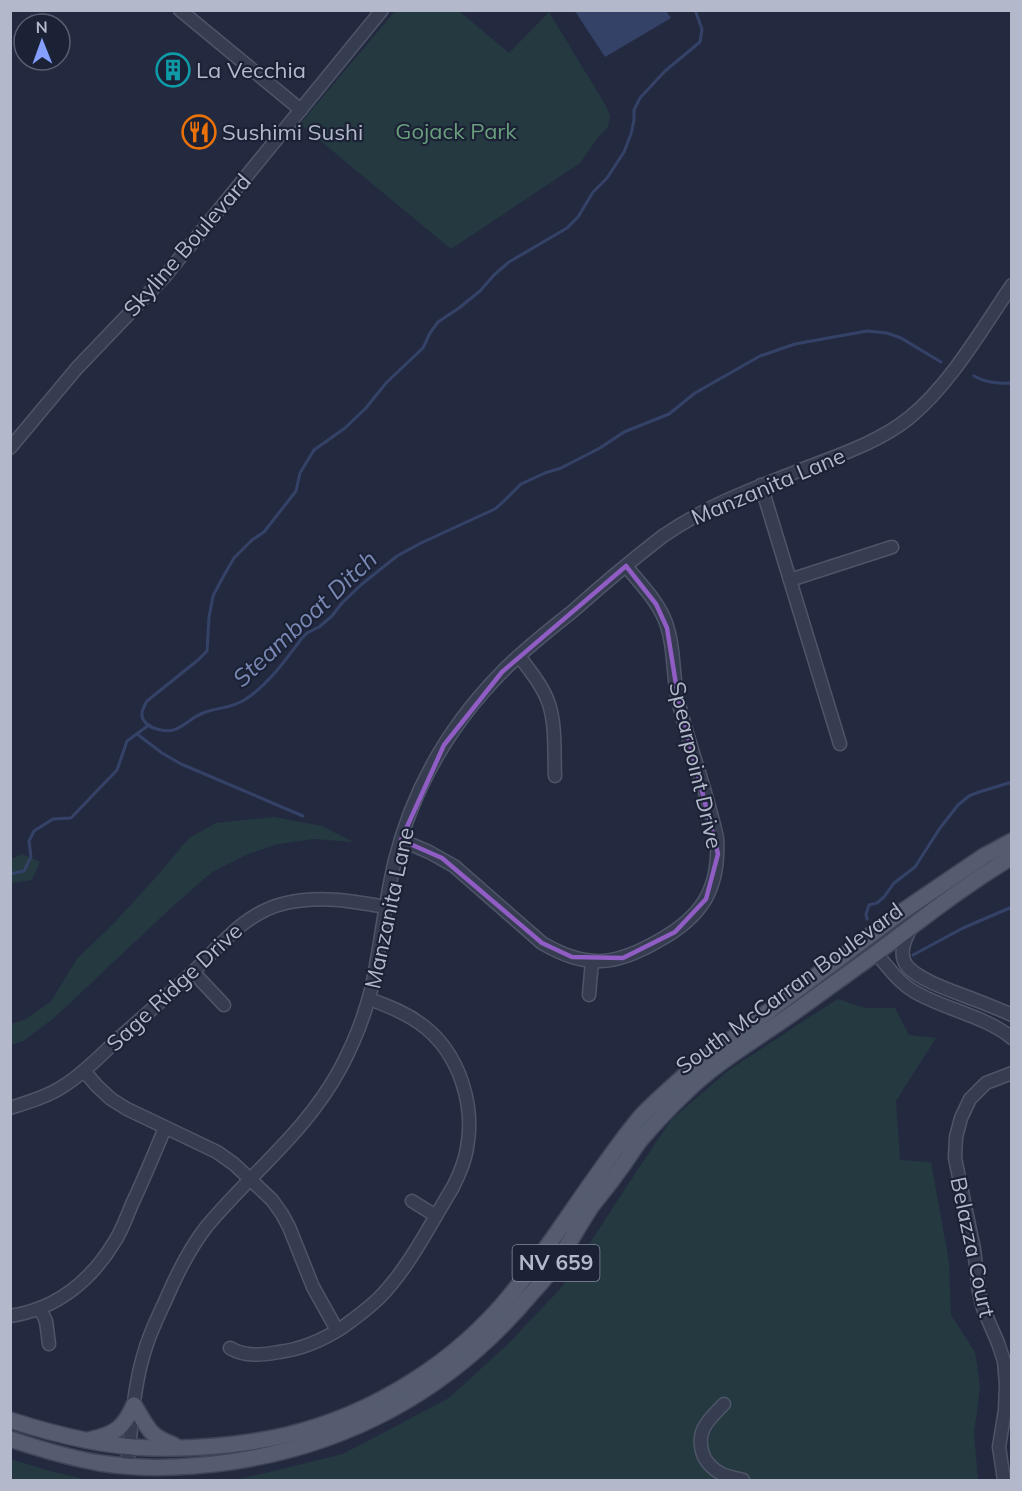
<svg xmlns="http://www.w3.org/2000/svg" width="1022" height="1491" viewBox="0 0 1022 1491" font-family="Mulish,sans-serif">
<rect width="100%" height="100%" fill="#232a40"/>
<g fill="#253941">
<polygon points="396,10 459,11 509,53 549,12 606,106 610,116 608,127 599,136 580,163 451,249 300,124"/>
<polygon points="274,817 322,826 353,842 314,839 278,844 248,854 212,872 173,906 54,1018 23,1041 11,1045 11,1024 26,1019 51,1001 77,959 116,921 158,875 189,838 216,823"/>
<polygon points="23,854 40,862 32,880 11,883 11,859"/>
<polygon points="838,999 865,1008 895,1008 909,1035 936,1038 896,1101 900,1160 931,1162 949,1262 951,1315 975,1352 980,1387 974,1433 978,1480 236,1480 343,1454 449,1398 508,1344 561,1288 640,1166 672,1119 729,1070 811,1016"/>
<polygon points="10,1459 50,1471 88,1480 11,1480"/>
</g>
<polygon fill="#354268" points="575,11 666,11 671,18 605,57"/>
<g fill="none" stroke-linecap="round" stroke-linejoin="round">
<g stroke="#354268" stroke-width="3">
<path d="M695,10L702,29L700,42L665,71L640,98L634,110V120L631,134L624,152L607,178L593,192L578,217L567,228L509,262L494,275L480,291L459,308L438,322L430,333L423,348L386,383L366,408L345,428L314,450L300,473L296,491L264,532L252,540L234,558L223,577L213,596L209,617L207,651L198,660L147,701C143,708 139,715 145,722C148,726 153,728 157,729C179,736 185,720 203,713C218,707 231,709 246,699C269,684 286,659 302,638L307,633L319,627L332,616L342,603L362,584L397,556L421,543L495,509L505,500L521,484L545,473L561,468L600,448L624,432L669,414L695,393L760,356L795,344L867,331L887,333L901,338L941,362"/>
<path d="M974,376C986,383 998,384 1012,383"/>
<polyline points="137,734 162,753 181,764 303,816"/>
<polyline points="10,874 24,871 31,857 29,841 34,831 53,819 71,818 117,770 127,741 149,725"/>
<polyline points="867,919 866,914 869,905 877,903 884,897 894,883 915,867 940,828 958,805 969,796 979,792 1012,782"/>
<polyline points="913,955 963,928 1012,907"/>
</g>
<defs>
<g id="minor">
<polyline points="180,10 301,110"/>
<polyline points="10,448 77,368 165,276 382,10"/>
<polyline points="761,485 840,744"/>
<polyline points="790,580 892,547"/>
<path d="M519,656C530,671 543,686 549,704C556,726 554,753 555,776"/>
<path d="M401,840L429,852L454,866L542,943C586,969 615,966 658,941C702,917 720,889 717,838C707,791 689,746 678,700C672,673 675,643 664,618C655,598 639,582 626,566"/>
<path d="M912,927C905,938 898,954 907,966C920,981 955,992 973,999C986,1004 999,1009 1012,1015"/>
<path d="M876,953C888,967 899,983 915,992C946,1010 983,1015 1012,1038"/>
<polyline points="193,972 224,1005"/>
<polyline points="589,995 592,961"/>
<polyline points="84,1071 97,1086 111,1099 127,1109 217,1152 234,1164 272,1200 282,1214 289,1227 313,1287 337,1330"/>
<path d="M10,1108C29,1102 49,1096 65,1085C84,1073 100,1056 117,1040C142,1018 167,996 192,973C220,946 245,912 286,903C320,895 352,901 386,907"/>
<polyline points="412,1201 436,1216"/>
<polyline points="40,1309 46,1321 49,1344"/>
<path d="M10,1316C56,1309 91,1281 115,1241C122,1230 127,1216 132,1204C144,1179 154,1154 165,1128"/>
<path d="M230,1348C245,1357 263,1355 279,1352C303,1349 323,1340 343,1327C355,1318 368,1309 379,1298C409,1268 431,1223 453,1187C459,1175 465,1162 467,1148C475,1106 460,1056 426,1028C409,1014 389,1006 369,999"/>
<path d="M724,1404C708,1420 694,1432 704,1457C707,1463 714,1470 720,1473C727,1477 736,1478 743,1480"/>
<path d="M127,1466C132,1427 133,1387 145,1350C151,1329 162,1309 171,1288C181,1266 192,1245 207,1226C252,1172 306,1132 340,1069C354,1043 365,1015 372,986C381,944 385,901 395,860C413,789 450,725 501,673C523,650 548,631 573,611C602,585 632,560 663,536C711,503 758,487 811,466C845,453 880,441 909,418C950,385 982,329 1012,285"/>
<polyline points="1004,1480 999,1447 1005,1410 1006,1384 1004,1361 998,1343 983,1308 979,1292 974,1249 955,1158 956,1137 961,1118 970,1099 986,1083 1012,1073"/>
</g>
<g id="major">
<path d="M134,1405C148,1427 148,1436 174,1445"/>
<path d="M10,1420C56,1435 104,1447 152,1448C197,1449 243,1445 287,1435C374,1414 457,1362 513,1292C544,1254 571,1211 600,1171C614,1151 628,1131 644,1113C660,1097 677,1082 694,1067L900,913L984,856L1012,841"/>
<path d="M10,1439C40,1449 69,1458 100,1463C143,1470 187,1468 230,1462C352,1444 452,1388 531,1294C538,1286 545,1279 551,1270C566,1250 577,1228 591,1207C599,1196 609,1185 617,1173C626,1162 633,1149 642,1138C656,1122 670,1107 685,1093C718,1060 762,1036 800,1008C825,990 850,972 875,954C920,921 963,886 1012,857"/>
<path d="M92,1439C116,1434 124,1427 134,1405"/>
</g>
</defs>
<use href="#minor" stroke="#4f5568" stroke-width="15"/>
<use href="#major" stroke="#404659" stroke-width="18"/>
<use href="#minor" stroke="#373d50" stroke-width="12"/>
<use href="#major" stroke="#555c70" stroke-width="15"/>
</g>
<path fill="none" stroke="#8f5dc3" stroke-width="4.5" stroke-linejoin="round" d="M626,566L656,604L667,628L678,697L718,854L706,899L675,932L623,958L572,957L542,943L442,858L401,840L444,745L502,672Z"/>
<defs>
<symbol id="building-ring" viewBox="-11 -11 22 22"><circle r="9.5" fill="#1c2235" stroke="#0f9aa8" stroke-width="1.5"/><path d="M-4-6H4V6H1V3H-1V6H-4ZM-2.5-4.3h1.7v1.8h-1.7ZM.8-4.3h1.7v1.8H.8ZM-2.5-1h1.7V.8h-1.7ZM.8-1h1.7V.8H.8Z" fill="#0f9aa8"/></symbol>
<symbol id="restaurant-ring" viewBox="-11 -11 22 22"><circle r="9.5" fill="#1c2235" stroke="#e8710a" stroke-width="1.5"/><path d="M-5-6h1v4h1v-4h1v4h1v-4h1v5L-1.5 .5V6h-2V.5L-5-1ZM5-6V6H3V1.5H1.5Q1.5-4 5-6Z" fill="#e8710a"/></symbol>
</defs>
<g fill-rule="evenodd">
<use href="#building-ring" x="154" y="51" width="38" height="38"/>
<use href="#restaurant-ring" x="180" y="113" width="38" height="38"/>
</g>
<g text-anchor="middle" stroke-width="4.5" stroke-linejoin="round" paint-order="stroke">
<rect fill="#1c2235" stroke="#868b9e" stroke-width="1.5" x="512.5" y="1245" width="87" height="36" rx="4.5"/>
<g font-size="21" font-weight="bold" fill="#b3b8cb">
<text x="556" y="1270">NV 659</text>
</g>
<g font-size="22" fill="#b3b8cb" stroke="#1c2235" text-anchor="start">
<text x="196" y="78">La Vecchia</text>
<text x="222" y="140">Sushimi Sushi</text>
</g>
<g font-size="22" fill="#699e7d" stroke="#1c2235">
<text x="456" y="139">Gojack Park</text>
</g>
<g font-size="22" fill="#b3b8cb" stroke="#1c2235">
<text transform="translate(187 245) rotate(-49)" y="8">Skyline Boulevard</text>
<text transform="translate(768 486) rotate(-23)" y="8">Manzanita Lane</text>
<text transform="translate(696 765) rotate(77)" y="8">Spearpoint Drive</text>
<text transform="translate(389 908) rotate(-78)" y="8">Manzanita Lane</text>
<text transform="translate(174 987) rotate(-43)" y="8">Sage Ridge Drive</text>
<text transform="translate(789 988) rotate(-36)" y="8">South McCarran Boulevard</text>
<text transform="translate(973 1247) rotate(78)" y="8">Belazza Court</text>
</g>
<g font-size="24" font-style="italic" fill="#7988b4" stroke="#1c2235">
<text transform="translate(305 619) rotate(-43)" y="8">Steamboat Ditch</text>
</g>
</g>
<rect width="1022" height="1491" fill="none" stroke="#b3b8cb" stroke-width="24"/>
<g transform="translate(42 42) rotate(359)"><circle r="28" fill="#1c2235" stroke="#585e71" stroke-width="1.5"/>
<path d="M0-4.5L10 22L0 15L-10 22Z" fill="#849fff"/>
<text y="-9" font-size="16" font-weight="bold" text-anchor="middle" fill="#b3b8cb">N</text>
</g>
</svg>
